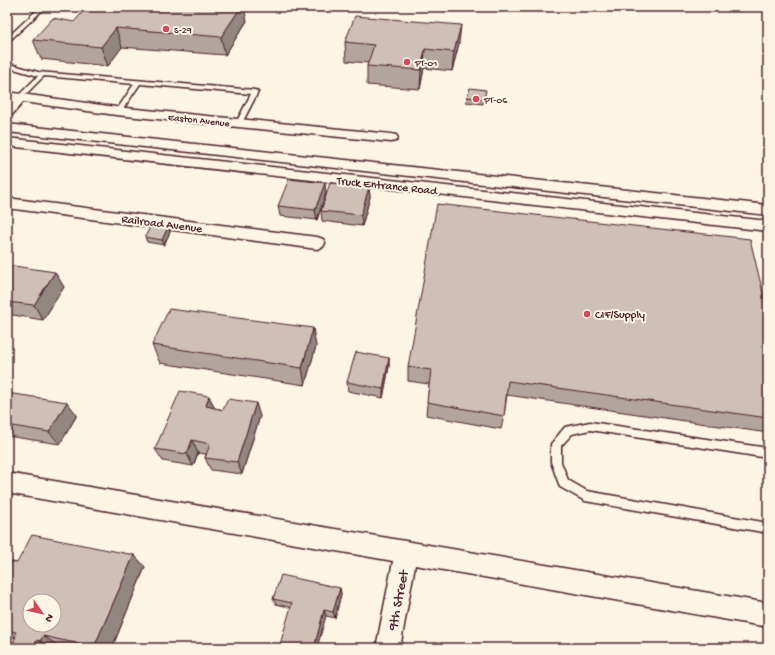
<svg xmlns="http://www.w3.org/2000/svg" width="775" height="655" viewBox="0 0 775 655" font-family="'Gochi Hand',sans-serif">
<rect width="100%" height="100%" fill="#fcf5e5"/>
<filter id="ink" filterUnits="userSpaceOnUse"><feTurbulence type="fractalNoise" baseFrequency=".025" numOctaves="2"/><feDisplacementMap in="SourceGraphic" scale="8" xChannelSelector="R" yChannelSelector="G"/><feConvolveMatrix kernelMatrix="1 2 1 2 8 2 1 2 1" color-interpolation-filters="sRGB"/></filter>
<g filter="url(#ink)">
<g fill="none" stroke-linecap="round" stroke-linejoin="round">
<defs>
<g id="service">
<polygon points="40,7 46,7 7,43 7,38"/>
<polygon points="7,63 38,72 255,90 258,92 242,123 239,125 236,123 251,94 140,84 121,112 119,113 116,111 134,84 44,76 21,99 17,99 17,97 38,76 7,67"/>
<polygon points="590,422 768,448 768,458 590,430 572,434 561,446 561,462 568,480 587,491 768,523 768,533 585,501 560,487 551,462 551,444 565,427"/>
</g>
<g id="minor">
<polygon points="7,92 116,107 391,134 396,135 398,138 396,141 391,142 116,115 23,102 12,115 7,116 7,104 10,100 7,100"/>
<polygon points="7,124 768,205 768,215 7,132"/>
<polygon points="7,138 768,221 768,231 7,146"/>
<polygon points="7,198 317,237 323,239 325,243 323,247 317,249 7,208"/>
<polygon points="7,473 768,603 768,627 415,565 400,648 376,648 393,561 7,493"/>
</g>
</defs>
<use href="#service" stroke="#4a1f2b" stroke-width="3"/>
<use href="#minor" stroke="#4a1f2b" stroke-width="3"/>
<use href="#service" fill="#fcf5e5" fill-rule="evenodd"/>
<use href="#minor" fill="#fcf5e5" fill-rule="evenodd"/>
</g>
<g fill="#b2a59d" stroke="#4a1f2b">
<polygon points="247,21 225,55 122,47 108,66 41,59 33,40 74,22"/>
<polygon points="345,42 459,43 452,71 424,68 420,89 367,85 367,66 368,63 346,61"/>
<polygon points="485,95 483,104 466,102 467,97"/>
<polygon points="369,187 370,197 362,226 322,221 321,211"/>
<polygon points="326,193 317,220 280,216 278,206"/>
<polygon points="168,227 170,232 164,245 147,242 145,237"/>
<polygon points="7,265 64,287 43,320 7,314"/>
<polygon points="768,314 768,433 507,395 504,416 501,429 426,415 429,384 408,381 408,367"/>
<polygon points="152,345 316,346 305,385 160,363"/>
<polygon points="389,358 389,367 383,398 348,391 347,382"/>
<polygon points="7,393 77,415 60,444 7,436"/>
<polygon points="209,396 214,408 260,416 242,474 211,470 205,458 206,454 198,453 193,466 163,461 155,449"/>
<polygon points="134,555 145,567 112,648 69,648 59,646 58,648 14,648 16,644 13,643 16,638 7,636 7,561 17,563"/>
<polygon points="340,588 341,594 335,618 276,604 273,599"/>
</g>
<g fill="#918680" stroke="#4a1f2b">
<polygon points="241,7 244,7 247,21 225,55 221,37"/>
<polygon points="461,25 459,43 452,71 454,52"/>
<polygon points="116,28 122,47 108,66 101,47"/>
<polygon points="425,49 424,68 420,89 421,70"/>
<polygon points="325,183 326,193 317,220 315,210"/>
<polygon points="369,187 370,197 362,226 361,215"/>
<polygon points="168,227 170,232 164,245 162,240"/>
<polygon points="55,272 64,287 43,320 34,305"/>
<polygon points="313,328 316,346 305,385 302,368"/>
<polygon points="389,358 389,367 383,398 383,389"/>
<polygon points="209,396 215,409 206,406"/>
<polygon points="67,402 77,415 60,444 49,432"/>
<polygon points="256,403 260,416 242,474 237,462"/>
<polygon points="192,440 198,453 193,466 187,454"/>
<polygon points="134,555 145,567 112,648 95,648 94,647"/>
<polygon points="340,588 341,594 335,618 333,612"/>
<polygon points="324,610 326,616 317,648 314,648"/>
<polygon points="43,636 59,646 58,648 54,648 40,641"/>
<polygon points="37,640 52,648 38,648 34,646"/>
<polygon points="30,645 35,648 29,648"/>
</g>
<g fill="#cfc0b7" stroke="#4a1f2b" fill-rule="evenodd">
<polygon points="87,7 241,7 221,37 116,28 101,47 33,40 53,18 74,22"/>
<polygon points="355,16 461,25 454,52 425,49 421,70 367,66 374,45 345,42"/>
<polygon points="470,88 486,90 484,99 467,97"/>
<polygon points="289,179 325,183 315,210 278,206"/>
<polygon points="330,183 369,187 361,215 321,211"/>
<polygon points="437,204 750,239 768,314 768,418 508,381 504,416 427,402 431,370 408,367"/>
<polygon points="151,225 168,227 162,240 145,237"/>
<polygon points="7,265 55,272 34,305 7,302"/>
<polygon points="169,309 313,328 302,368 152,345"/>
<polygon points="356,352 389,358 383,389 347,382"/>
<polygon points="180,391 209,396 206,406 223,410 228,399 256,403 237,462 205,458 210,444 192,440 187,454 155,449"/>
<polygon points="7,393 67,402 49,432 7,425"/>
<path d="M32,535L134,555L94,647L43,636L40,641L37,640L34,646L30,645L29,648H14L17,643H13L16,636H14L16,632L7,630V561L17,563ZM30,601H54V625H30Z"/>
<polygon points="281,575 340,588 333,612 324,610 314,648 279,648 292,603 273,599"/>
</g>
</g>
<g fill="#d1495b" stroke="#fcf5e5" stroke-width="1.5">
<circle cx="166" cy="29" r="4"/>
<circle cx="407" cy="62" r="4"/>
<circle cx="476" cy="99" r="4"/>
<circle cx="587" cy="314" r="4"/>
</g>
<g text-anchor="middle" stroke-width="4" stroke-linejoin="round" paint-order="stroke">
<g font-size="10" fill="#4a1f2b" stroke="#fcf5e5" text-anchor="start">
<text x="174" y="33">S-29</text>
<text x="415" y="66">PT-01</text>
<text x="484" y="103">PT-06</text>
</g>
<g font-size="10" fill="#4a1f2b" stroke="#fcf5e5">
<text transform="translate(199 119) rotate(6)" y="4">Easton Avenue</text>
</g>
<g font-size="12" fill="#4a1f2b" stroke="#fcf5e5">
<text transform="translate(387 185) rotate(6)" y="4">Truck Entrance Road</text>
<text transform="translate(162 223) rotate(7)" y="4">Railroad Avenue</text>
</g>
<g font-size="12" fill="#4a1f2b" stroke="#fcf5e5" text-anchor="start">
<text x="595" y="318">CIF/Supply</text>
</g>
<g font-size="14" fill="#4a1f2b" stroke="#fcf5e5">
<text transform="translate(397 600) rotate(-79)" y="5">9th Street</text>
</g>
</g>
<rect width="775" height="655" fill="none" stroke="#fcf5e5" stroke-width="24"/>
<rect x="12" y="12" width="751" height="631" fill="none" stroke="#4a1f2b" stroke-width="1.5" filter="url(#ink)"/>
<g transform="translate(42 613) rotate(124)"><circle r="19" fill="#fcf5e5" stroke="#b59f9b"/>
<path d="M0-3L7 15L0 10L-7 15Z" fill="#d1495b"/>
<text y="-6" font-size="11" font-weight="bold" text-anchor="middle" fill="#4a1f2b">N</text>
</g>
</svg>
